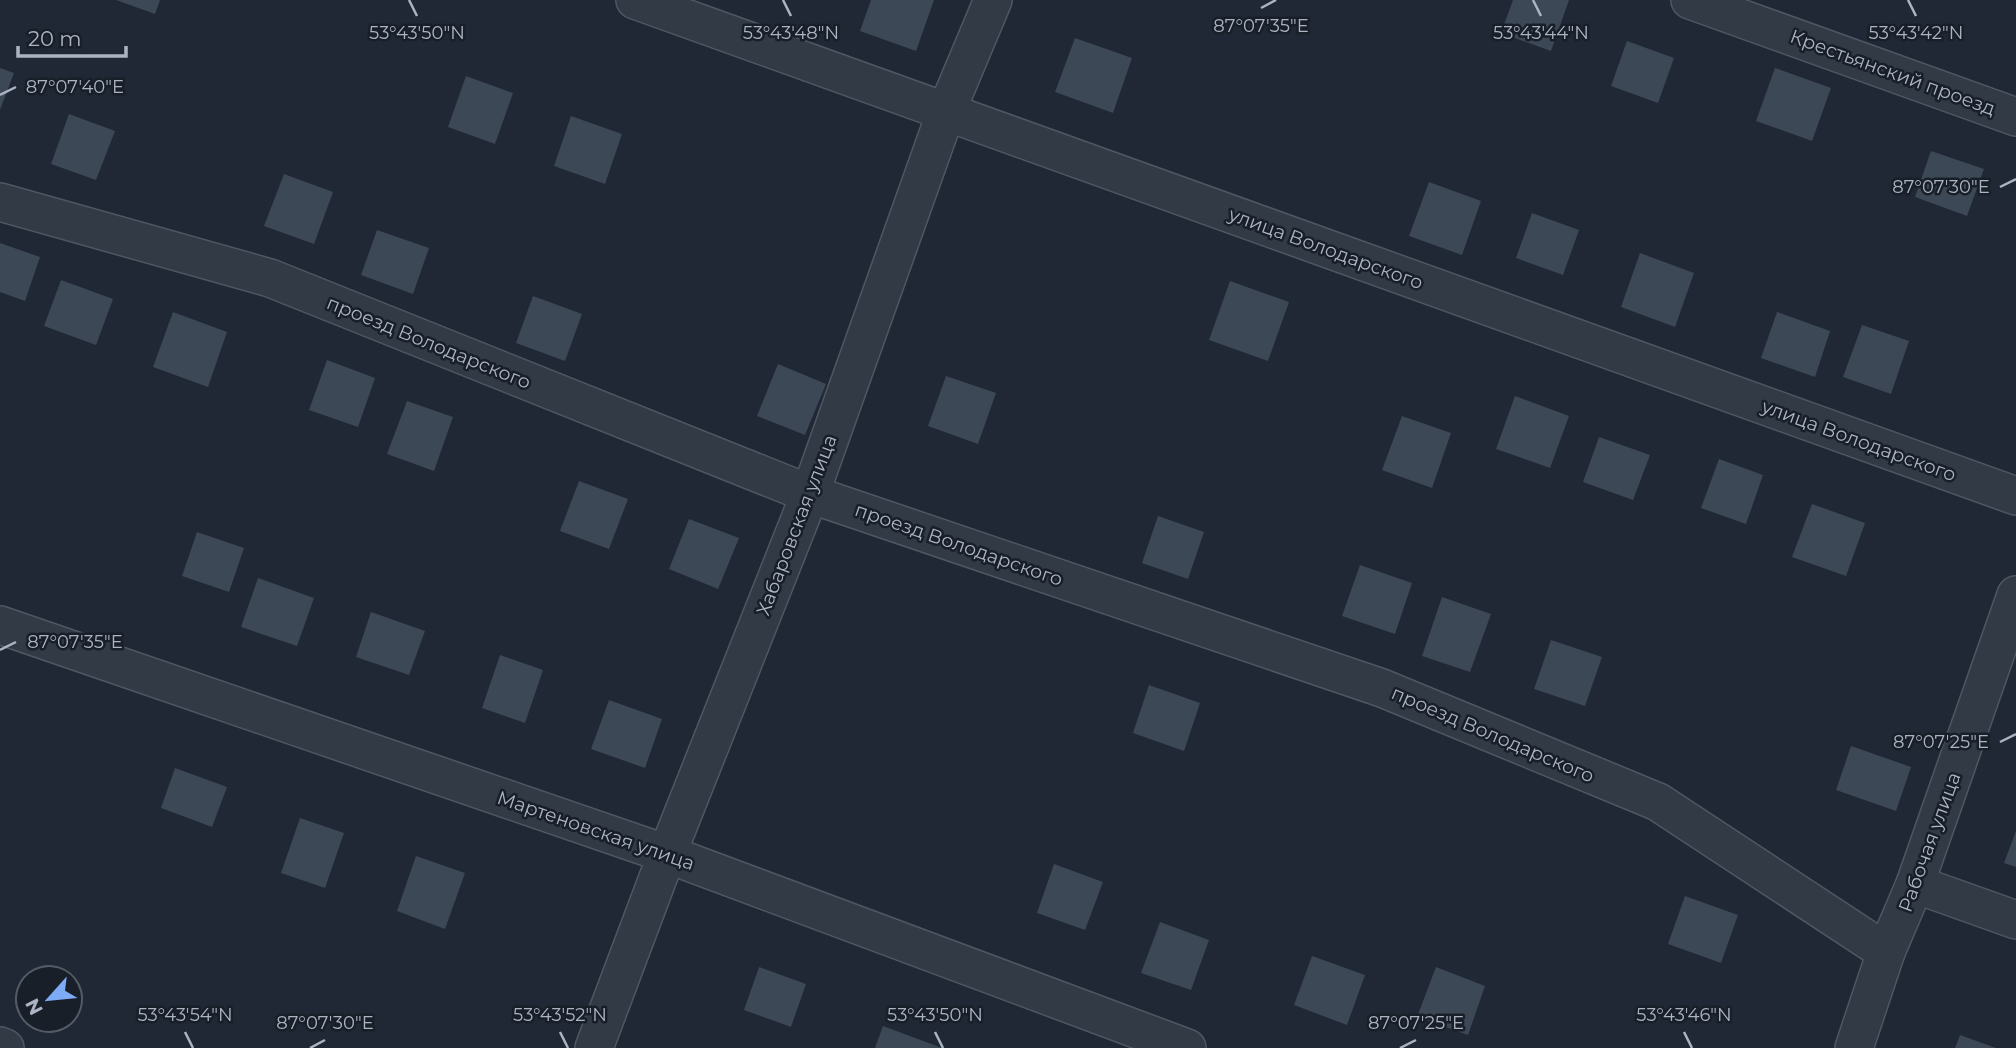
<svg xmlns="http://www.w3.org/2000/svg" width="2016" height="1048" viewBox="0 0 2016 1048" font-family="Montserrat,sans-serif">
<rect width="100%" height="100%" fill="#1f2834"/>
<g fill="#3d4857">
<polygon points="116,0 160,0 155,14"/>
<polygon points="871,0 934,0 916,51 860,31"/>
<polygon points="1513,0 1569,0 1551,51 1501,33"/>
<polygon points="1075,38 1132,58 1113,113 1055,92"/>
<polygon points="1627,41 1674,58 1658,103 1611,86"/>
<polygon points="0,68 14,73 0,110"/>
<polygon points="1775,68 1831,88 1812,141 1756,121"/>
<polygon points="466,76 513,93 495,144 448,127"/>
<polygon points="69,114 115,131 96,180 51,164"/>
<polygon points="571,116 622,134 605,184 554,166"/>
<polygon points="1931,151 1984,169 1967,216 1915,197"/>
<polygon points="284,174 333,192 314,244 264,226"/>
<polygon points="1429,182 1481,201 1462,255 1409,236"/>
<polygon points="1532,213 1579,230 1563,275 1516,258"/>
<polygon points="377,230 429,248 413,294 361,275"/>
<polygon points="0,243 40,257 25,301 0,292"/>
<polygon points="1640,253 1694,273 1675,327 1621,307"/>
<polygon points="61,280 113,299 96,345 44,326"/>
<polygon points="1230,281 1289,302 1268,361 1209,340"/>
<polygon points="533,296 582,314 565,361 516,343"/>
<polygon points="173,312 227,332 208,387 153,367"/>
<polygon points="1777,312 1830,331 1815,377 1761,358"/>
<polygon points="1862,325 1909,341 1891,394 1843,377"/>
<polygon points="327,360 375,378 358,427 309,410"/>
<polygon points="778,364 826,384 805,435 757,416"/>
<polygon points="946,376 996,393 978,444 928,426"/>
<polygon points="1515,396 1569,416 1550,468 1496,449"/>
<polygon points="407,401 453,417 434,471 387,454"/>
<polygon points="1402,416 1451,433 1432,488 1382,470"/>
<polygon points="1599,437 1650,455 1633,500 1583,482"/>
<polygon points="1719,459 1763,475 1746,524 1701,508"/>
<polygon points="579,481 628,499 609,549 560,531"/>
<polygon points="1812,504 1865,523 1846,576 1792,557"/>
<polygon points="1158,516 1204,532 1188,579 1142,563"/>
<polygon points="689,519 739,538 718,589 669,569"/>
<polygon points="197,532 244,548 229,592 182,576"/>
<polygon points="1360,565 1412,583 1395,634 1342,616"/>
<polygon points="258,578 314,598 297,646 241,627"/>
<polygon points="1442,597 1491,614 1470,672 1422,656"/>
<polygon points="371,612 425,631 409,675 356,657"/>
<polygon points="1551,640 1602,657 1585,706 1534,689"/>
<polygon points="500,655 543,670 525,723 482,708"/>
<polygon points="1149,685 1200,703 1184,751 1133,733"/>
<polygon points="609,700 662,719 645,768 591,749"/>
<polygon points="1851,746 1911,767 1896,811 1836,790"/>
<polygon points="175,768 227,787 212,827 161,808"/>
<polygon points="300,818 344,833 325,888 281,873"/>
<polygon points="2016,831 2016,867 2004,863"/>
<polygon points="416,856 465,873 445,929 397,911"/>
<polygon points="1054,864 1103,882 1085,930 1037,913"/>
<polygon points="1685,896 1738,915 1721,963 1668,944"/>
<polygon points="1160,922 1209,940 1191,990 1141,973"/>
<polygon points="1312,956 1365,975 1347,1025 1294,1005"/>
<polygon points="759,967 806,984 791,1027 744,1010"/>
<polygon points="1436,967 1485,986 1468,1035 1417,1017"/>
<polygon points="883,1026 942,1048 875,1048"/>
<polygon points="1960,1035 1996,1048 1955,1048"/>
</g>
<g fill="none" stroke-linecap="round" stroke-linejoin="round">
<defs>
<g id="minor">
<polyline points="635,0 2016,496"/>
<polyline points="1690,0 2016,117"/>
<polyline points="0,202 270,278 810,494 1382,688 1658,802 1886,952"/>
<polyline points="0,625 667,854 1187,1048"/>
<polyline points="1915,884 2016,920"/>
<polyline points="0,1046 5,1048"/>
<polyline points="594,1048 667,854 810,494 946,112 993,0"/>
<polyline points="1854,1048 1886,952 1915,884 2016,595"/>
</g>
</defs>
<use href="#minor" stroke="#505764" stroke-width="40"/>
<use href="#minor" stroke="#323a45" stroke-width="37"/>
</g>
<path fill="none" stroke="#acb4c3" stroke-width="2.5" d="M409,0L417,16M783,0L791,16M1533,0L1541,16M1908,0L1916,16M1261,8L1276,0M0,95L16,87M2000,187L2016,179M0,650L16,642M2000,742L2016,734M185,1032L193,1048M560,1032L568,1048M935,1032L943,1048M1684,1032L1692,1048M310,1048L325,1040M1400,1048L1416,1040"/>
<g text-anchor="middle" stroke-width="5" stroke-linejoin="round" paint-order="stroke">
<g font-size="19" fill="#acb4c3" stroke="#181f29">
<text transform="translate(1893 72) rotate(20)" y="7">Крестьянский проезд</text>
<text transform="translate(1326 248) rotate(20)" y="7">улица Володарского</text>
<text transform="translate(429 342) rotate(22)" y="7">проезд Володарского</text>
<text transform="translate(1859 440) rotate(20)" y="7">улица Володарского</text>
<text transform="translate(796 525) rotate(-69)" y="7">Хабаровская улица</text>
<text transform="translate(959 544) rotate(19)" y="7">проезд Володарского</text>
<text transform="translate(1493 734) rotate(23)" y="7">проезд Володарского</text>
<text transform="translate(596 830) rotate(19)" y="7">Мартеновская улица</text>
<text transform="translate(1929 842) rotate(-70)" y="7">Рабочая улица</text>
</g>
</g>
<g font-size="18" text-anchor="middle" fill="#acb4c3" stroke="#181f29" stroke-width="5" stroke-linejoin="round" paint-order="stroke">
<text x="1261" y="32">87°07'35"E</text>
<text x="1916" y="39">53°43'42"N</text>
<text x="417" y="39">53°43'50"N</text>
<text x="791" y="39">53°43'48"N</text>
<text x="1541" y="39">53°43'44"N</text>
<text x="75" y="93">87°07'40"E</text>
<text x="1941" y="193">87°07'30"E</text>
<text x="75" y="648">87°07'35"E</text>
<text x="1941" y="748">87°07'25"E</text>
<text x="185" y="1021">53°43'54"N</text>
<text x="560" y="1021">53°43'52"N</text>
<text x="935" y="1021">53°43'50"N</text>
<text x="1684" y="1021">53°43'46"N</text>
<text x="325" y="1029">87°07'30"E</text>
<text x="1416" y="1029">87°07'25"E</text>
</g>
<g transform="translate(49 999) rotate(243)"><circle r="33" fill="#181f29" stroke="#535b67" stroke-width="2"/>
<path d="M0-5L12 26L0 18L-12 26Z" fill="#7dabf6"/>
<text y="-10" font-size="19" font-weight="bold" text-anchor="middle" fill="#acb4c3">N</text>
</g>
<path d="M18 46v10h108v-10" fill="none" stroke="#acb4c3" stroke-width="3.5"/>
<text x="28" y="46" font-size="21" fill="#acb4c3" stroke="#181f29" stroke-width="5" paint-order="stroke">20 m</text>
</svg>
